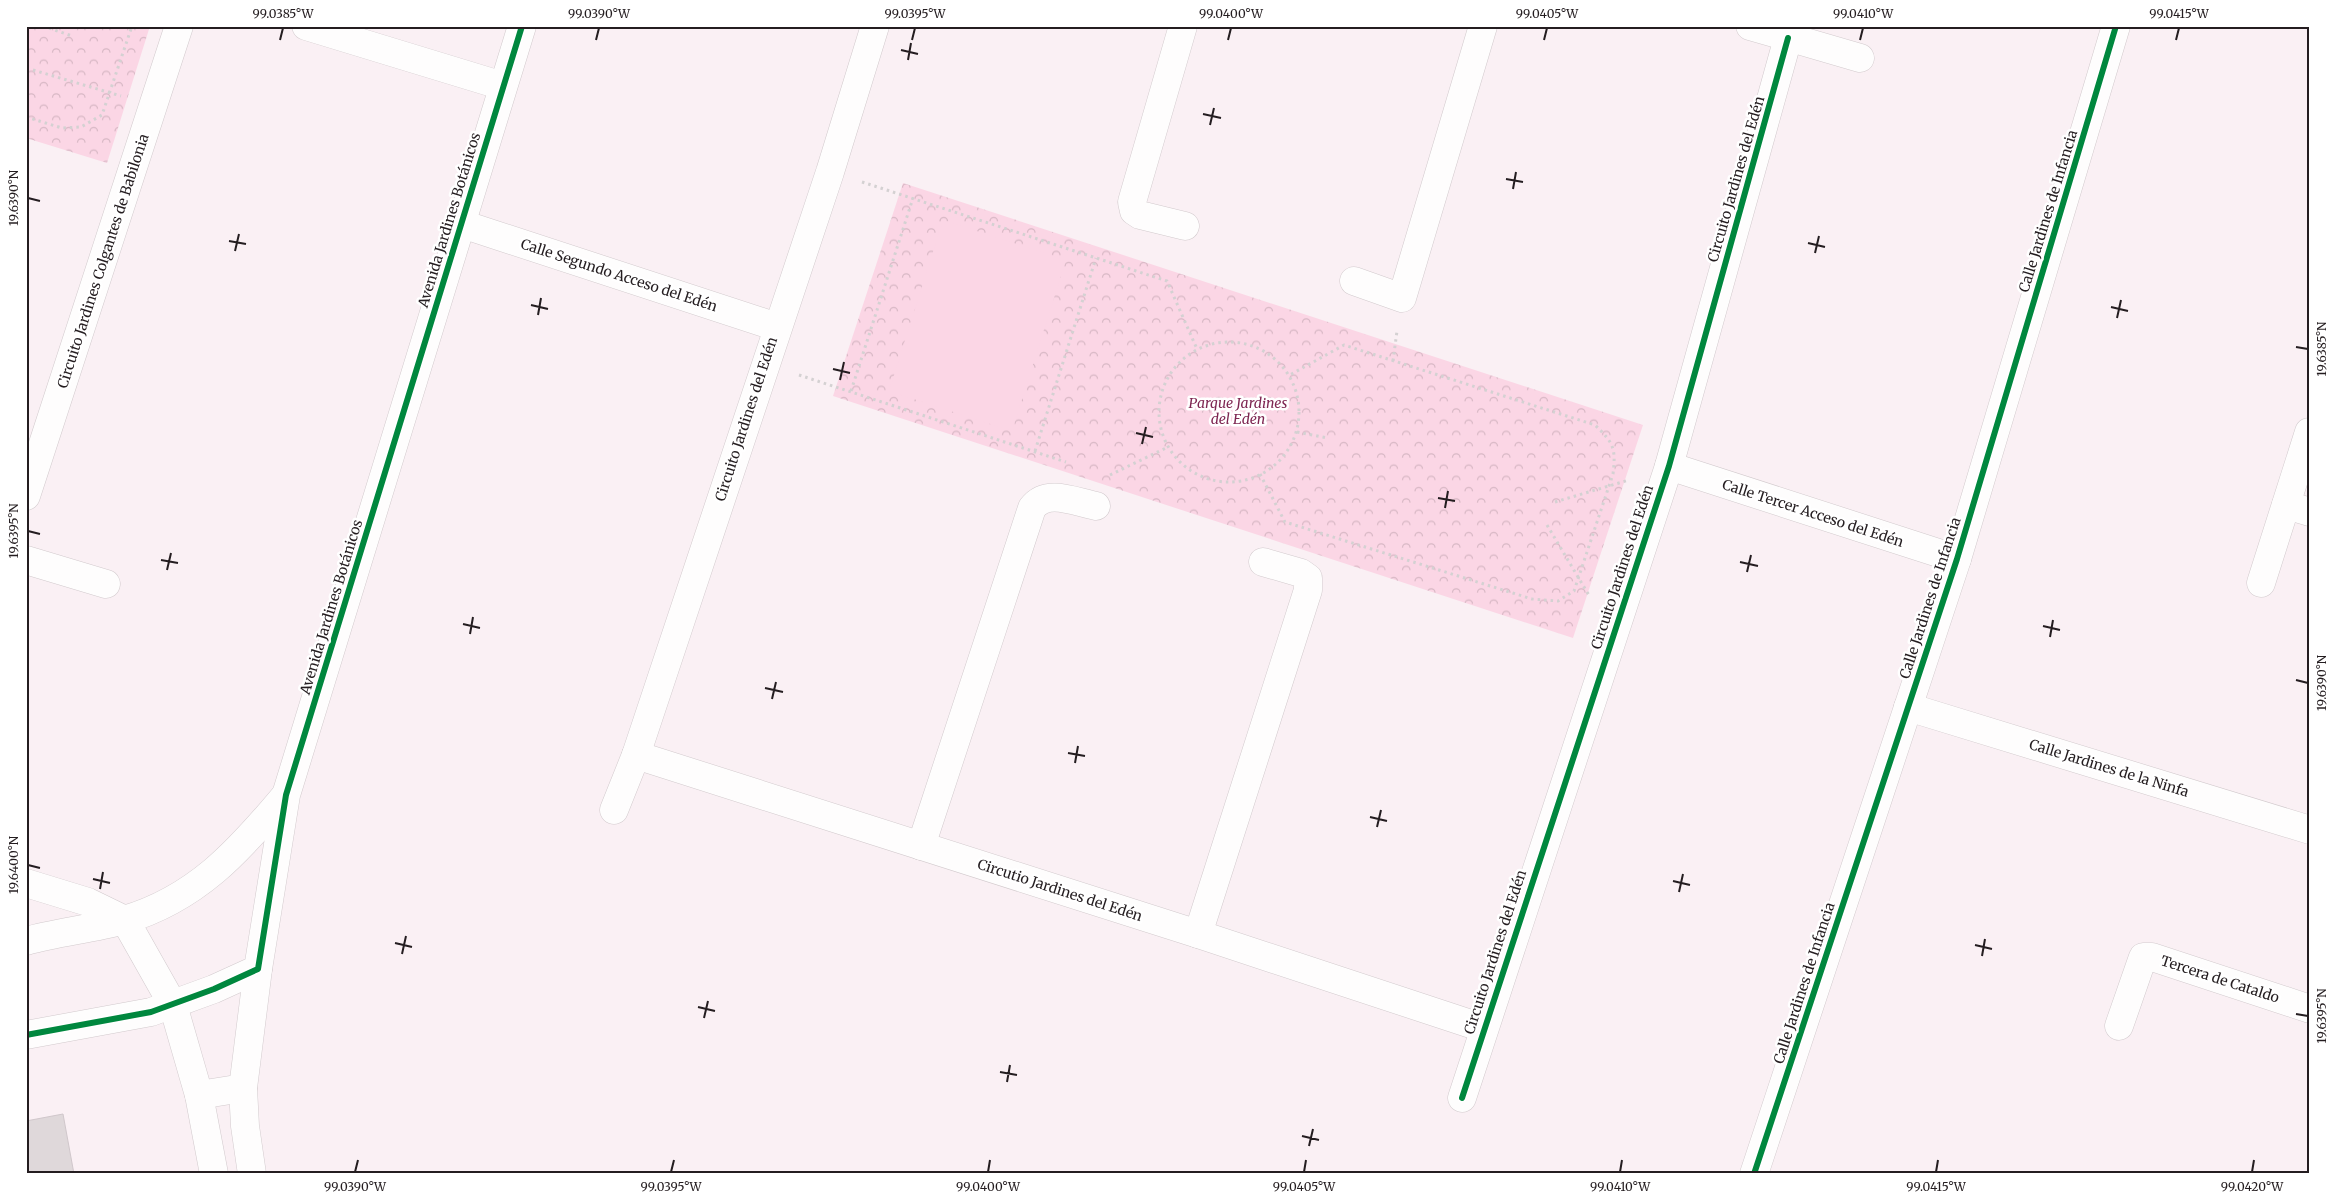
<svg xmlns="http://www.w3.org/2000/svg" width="2336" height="1200" viewBox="0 0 2336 1200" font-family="Merriweather,serif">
<defs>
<pattern id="park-crowns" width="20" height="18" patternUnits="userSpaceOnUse" patternTransform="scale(1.25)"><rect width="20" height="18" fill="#fbd6e5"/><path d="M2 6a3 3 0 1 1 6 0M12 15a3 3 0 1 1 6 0" fill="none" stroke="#d7b7c4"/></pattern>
</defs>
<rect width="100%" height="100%" fill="#faf0f4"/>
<g fill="url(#park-crowns)">
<polygon points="26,26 150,26 107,163 26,138"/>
<polygon points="903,183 1643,425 1573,638 833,396"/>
</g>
<polygon fill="#fbd6e5" points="943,220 1066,260 1012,431 889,391"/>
<polygon fill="#dfd8da" stroke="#d0c7cb" points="63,1114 74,1174 26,1174 26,1121"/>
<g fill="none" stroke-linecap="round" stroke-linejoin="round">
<defs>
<g id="minor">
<polyline points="306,26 503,86"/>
<polyline points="1183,26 1132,202 1134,211 1140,215 1185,226"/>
<polyline points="1750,26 1860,58"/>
<polyline points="462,224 777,327"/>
<polyline points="1354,281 1402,298 1483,26"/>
<polyline points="1669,466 1957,559"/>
<polyline points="26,496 179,26"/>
<polyline points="2286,505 2310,512"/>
<polyline points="26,560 106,584"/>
<polyline points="2261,583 2309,432"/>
<polyline points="1908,707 2310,830"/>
<polyline points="636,755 1198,934 1483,1028"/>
<polyline points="614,810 636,755 830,172 875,26"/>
<path d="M921,846L1032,508C1047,488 1075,502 1096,506"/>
<polyline points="26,883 88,902 125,920 173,1005 199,1095 214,1174"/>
<polyline points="1198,934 1308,590 1308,578 1301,573 1263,562"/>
<path d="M26,941C58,932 92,929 124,920C196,899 239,851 285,796"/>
<polyline points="2119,1026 2143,957 2152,957 2310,1009"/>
<polyline points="26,1035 151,1012 214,989 258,969 286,795 522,26"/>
<polyline points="199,1095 243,1088"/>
<polyline points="1462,1098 1669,466 1788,38"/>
<polyline points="252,1174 245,1126 243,1088 258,969"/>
<polyline points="1754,1174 1957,559 2116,26"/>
</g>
</defs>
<use href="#minor" stroke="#d2cacd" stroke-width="29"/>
<g stroke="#d4d1d2" stroke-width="3" stroke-dasharray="2.5 4" stroke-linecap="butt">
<polyline points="43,26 72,36"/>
<polyline points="33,70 121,96"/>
<polyline points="26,117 62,128 81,127 102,115 132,26"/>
<polyline points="862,182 1167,281 1197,349"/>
<circle cx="1229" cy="412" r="70"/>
<polyline points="1393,361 1397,331"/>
<polyline points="799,375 1066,462"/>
<polyline points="851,391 913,198"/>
<polyline points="1297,432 1328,438"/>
<polyline points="1035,451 1096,258"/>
<path d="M1260,474L1285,522L1532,599L1558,601L1574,591L1613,474C1616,449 1614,443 1595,425L1344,345L1288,376"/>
<polyline points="1110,475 1168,447"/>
<polyline points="1555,502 1629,480"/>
<polyline points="1547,525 1590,597"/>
</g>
<use href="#minor" stroke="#fefdfd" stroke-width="28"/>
<defs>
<g id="cycleway">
<polyline points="26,1035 151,1012 214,989 258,969 286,795 522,26"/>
<polyline points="1462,1098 1669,466 1788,38"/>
<polyline points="1754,1174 1957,559 2116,26"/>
</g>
</defs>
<use href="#cycleway" stroke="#fff" stroke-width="9"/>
<use href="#cycleway" stroke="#00873e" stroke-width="6"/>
</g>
<path fill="none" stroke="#241d20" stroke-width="2" d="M280,40L283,28M596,40L599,28M912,40L915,28M1228,40L1231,28M1544,40L1547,28M1860,40L1863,28M2176,40L2179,28M901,50L918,54M908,60L911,43M1203,114L1221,118M1210,125L1214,108M1506,179L1523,182M1513,189L1516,172M28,198L40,201M229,241L246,244M1808,243L1825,247M235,251L239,234M1815,253L1819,236M531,305L548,309M2111,307L2128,311M538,315L541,298M2117,318L2121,300M2296,347L2308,349M833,369L850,373M840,380L844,362M1136,433L1153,437M1142,444L1146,427M1438,498L1455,501M1445,508L1448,491M28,531L40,534M161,560L178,563M1740,562L1758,566M167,570L171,553M1747,572L1751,555M463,624L480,628M2043,626L2060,630M470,634L473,617M2050,637L2053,620M2296,680L2308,683M765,688L783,692M772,699L776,682M1068,753L1085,756M1075,763L1078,746M1370,817L1387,821M1377,827L1381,810M28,865L40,868M93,879L110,883M1673,881L1690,885M100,889L103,872M1679,892L1683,874M395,943L412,947M1975,945L1992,949M402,954L406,936M1982,956L1985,939M698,1007L715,1011M2296,1014L2308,1016M704,1018L708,1001M1000,1072L1017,1075M1007,1082L1010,1065M1302,1136L1319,1140M1309,1146L1313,1129M355,1172L358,1160M671,1172L674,1160M988,1172L990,1160M1304,1172L1306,1160M1620,1172L1622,1160M1936,1172L1938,1160M2252,1172L2254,1160"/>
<g text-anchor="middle" stroke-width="5" stroke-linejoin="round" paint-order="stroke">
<g font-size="14" fill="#241d20" stroke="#fff">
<text transform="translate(1736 179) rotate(-74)" y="5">Circuito Jardines del Edén</text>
<text transform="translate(2048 211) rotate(-73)" y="5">Calle Jardines de Infancia</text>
<text transform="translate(449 220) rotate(-73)" y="5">Avenida Jardines Botánicos</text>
<text transform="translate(103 261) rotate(-72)" y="5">Circuito Jardines Colgantes de Babilonia</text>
<text transform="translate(619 275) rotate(18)" y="5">Calle Segundo Acceso del Edén</text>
<text transform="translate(746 419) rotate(-72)" y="5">Circuito Jardines del Edén</text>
<text transform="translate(1813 513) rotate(18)" y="5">Calle Tercer Acceso del Edén</text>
<text transform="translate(1622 567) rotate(-72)" y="5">Circuito Jardines del Edén</text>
<text transform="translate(1930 598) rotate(-72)" y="5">Calle Jardines de Infancia</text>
<text transform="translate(331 607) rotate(-73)" y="5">Avenida Jardines Botánicos</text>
<text transform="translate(2109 768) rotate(17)" y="5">Calle Jardines de la Ninfa</text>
<text transform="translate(1060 890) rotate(18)" y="5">Circutio Jardines del Edén</text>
<text transform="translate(1495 952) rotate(-72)" y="5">Circuito Jardines del Edén</text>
<text transform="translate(2220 979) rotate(18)" y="5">Tercera de Cataldo</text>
<text transform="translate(1804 983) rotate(-72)" y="5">Calle Jardines de Infancia</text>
</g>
<g font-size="14" font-style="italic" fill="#7e2652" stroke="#fff">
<text x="1238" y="408">Parque Jardines<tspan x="1238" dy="16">del Edén</tspan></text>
</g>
</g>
<rect width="2336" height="1200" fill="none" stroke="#ffffff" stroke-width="55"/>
<rect x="28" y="28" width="2280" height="1144" fill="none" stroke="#241d20" stroke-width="2"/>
<g font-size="12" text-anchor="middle" fill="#241d20">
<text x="283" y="18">99.0385°W</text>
<text x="599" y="18">99.0390°W</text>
<text x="915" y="18">99.0395°W</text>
<text x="1231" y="18">99.0400°W</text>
<text x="1547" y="18">99.0405°W</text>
<text x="1863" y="18">99.0410°W</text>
<text x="2179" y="18">99.0415°W</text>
<text transform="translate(14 198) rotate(-90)" y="4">19.6390°N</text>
<text transform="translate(2322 349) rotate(-90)" y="4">19.6385°N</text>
<text transform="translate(14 531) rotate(-90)" y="4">19.6395°N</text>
<text transform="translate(2322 683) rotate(-90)" y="4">19.6390°N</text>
<text transform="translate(14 865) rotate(-90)" y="4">19.6400°N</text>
<text transform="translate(2322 1016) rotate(-90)" y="4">19.6395°N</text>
<text x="355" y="1191">99.0390°W</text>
<text x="671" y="1191">99.0395°W</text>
<text x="988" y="1191">99.0400°W</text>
<text x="1304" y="1191">99.0405°W</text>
<text x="1620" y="1191">99.0410°W</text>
<text x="1936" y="1191">99.0415°W</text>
<text x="2252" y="1191">99.0420°W</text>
</g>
</svg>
